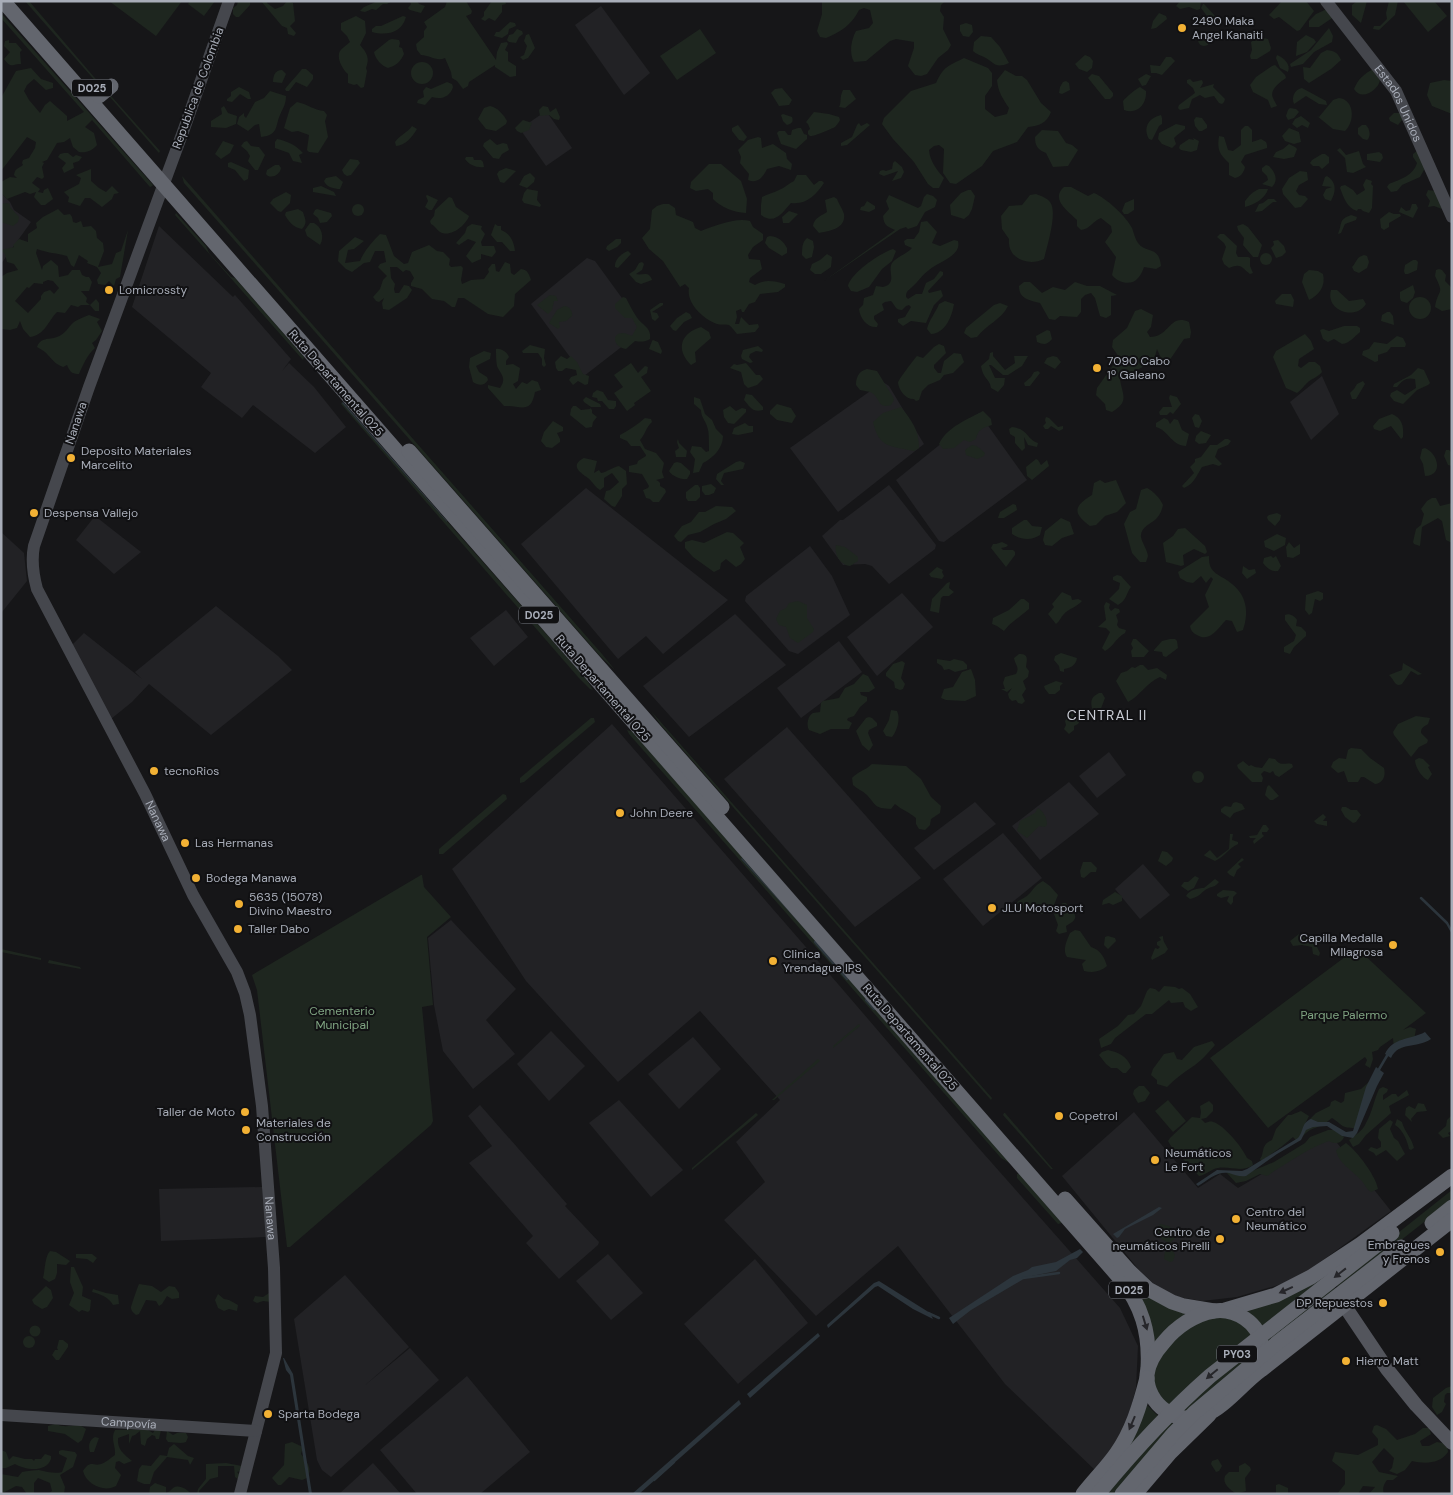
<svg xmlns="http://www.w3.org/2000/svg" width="1453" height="1495" viewBox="0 0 1453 1495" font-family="'DM Sans',sans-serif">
<rect width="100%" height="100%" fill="#161618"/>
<g fill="#222225">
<polygon points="601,6 650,73 624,95 575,25"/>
<polygon points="546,111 572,148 546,166 520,129"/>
<polygon points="1,193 10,202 14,210 31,222 1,264"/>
<polygon points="159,226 233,297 235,295 291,359 282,371 289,363 314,387 346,427 315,453 253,405 242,418 201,387 211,373 132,307"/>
<polygon points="587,258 595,261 643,327 642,331 584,376 531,304"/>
<polygon points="1322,376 1339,414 1311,440 1290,402"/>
<polygon points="883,382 889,386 924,444 838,512 790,448"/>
<polygon points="979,413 1027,480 944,542 939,541 896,480"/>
<polygon points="889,485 936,545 935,549 889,584 872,566 865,564 843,565 822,536 840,520 843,520"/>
<polygon points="586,488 728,600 663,654 646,636 618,659 521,544"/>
<polygon points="95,516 141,552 114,574 76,540"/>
<polygon points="1,532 24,553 27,581 2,612"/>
<polygon points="810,546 832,576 850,615 798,654 789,651 745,601 746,596"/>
<polygon points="902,593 933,627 877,676 847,637"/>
<polygon points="216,606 278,656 292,670 211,735 149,684 132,702 111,719 71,646 84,633 142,679 135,672"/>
<polygon points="506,610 528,637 494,666 470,638"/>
<polygon points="735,614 786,665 689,737 643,686"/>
<polygon points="839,641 862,672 801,718 777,688"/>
<polygon points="612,724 838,984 976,1145 1120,1308 1138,1346 1136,1388 1124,1435 1097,1472 1005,1384 898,1246 816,1316 724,1220 765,1182 736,1142 780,1100 700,1011 618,1082 526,981 452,869"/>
<polygon points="787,727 921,878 855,927 724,779"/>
<polygon points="1109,752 1126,775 1097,798 1079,776"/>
<polygon points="1069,782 1099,814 1040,860 1012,826"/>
<polygon points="975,802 996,824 934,870 914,848"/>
<polygon points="1003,833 1042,878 983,926 943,879"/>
<polygon points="1143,864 1170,895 1140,919 1115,889"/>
<polygon points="451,920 516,989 486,1020 515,1054 473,1089 443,1051 434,1005 428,938"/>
<polygon points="551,1031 585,1066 549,1101 517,1064"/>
<polygon points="693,1037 721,1069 679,1109 648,1074"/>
<polygon points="619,1100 683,1170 651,1197 589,1123"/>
<polygon points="480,1105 567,1204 565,1206 599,1242 598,1245 559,1279 526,1243 533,1236 469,1163 492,1146 468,1116"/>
<polygon points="1134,1112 1198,1188 1220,1174 1238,1188 1330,1134 1391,1211 1305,1273 1285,1283 1237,1297 1202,1301 1173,1296 1155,1285 1139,1270 1062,1176"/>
<polygon points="262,1187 266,1237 161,1241 159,1189"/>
<polygon points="608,1254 643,1293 611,1320 576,1281"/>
<polygon points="755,1259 808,1323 738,1384 684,1324"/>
<polygon points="345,1275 409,1347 364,1386 410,1348 439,1380 331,1477 322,1470 317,1460 294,1319"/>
<polygon points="467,1376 530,1452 480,1494 417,1494 380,1450"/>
<polygon points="373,1463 401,1494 339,1494"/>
</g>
<g fill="#1e261f" fill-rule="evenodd">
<polygon points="25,1 29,1 100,84 98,84"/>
<polygon points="109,1 182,1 156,36"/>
<polygon points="190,1 215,1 204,16 188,4"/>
<polygon points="238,1 250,1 250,5 239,17 236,17 233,14 233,8 237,5"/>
<polygon points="261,1 267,1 267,3 275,9 283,6 287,1 293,3 295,21 290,26 296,33 294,36 288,34 287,28 282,26"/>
<polygon points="378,1 392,1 387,4 383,4 376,10 372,9 365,12 360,11 364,7"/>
<polygon points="410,1 417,1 419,4 425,6 421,13 410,10 408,8 411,4"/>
<path d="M447,1H466L472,11L471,14L466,16L496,60L497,52L501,43L507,42L508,44L505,50L508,52V61L516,66V76L510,77L495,67V65L469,82L468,86L463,89L457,81L452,78L451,72L445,58C437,62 429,55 421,55L417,50L416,44L424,37V31L427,27L424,22L445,7Z"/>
<polygon points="492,1 505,1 506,4 502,5 502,12 495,21 489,18 485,21 481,19 484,16 484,12"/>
<path d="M822,1H945L941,5L940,11L944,17L943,29L951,45L948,50L938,58L927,74L921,76L915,75L908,66L914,48V42L896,39L890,41L866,61L854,62C849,53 851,40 856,31L869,28L873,23L870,10L864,8L859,10C852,25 840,32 826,38L820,37L817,31L822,14Z"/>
<polygon points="1180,1 1201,1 1200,9 1197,10 1189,7 1180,9 1176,6"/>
<polygon points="1282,1 1306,1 1314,11 1300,30 1297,31 1279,17 1274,19 1269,15"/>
<polygon points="1357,1 1367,1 1361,23 1352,15 1352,5"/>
<polygon points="1389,1 1398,1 1395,15 1379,30 1373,29 1374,26 1380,26 1387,19 1386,13"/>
<polygon points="1403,1 1434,1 1447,16 1428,32"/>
<polygon points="1203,4 1204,4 1217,18 1217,22 1207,16 1201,8"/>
<polygon points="1327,9 1335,16 1319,27 1309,27 1309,21 1316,14"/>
<path d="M1,13L153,185L152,186L150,187L92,120L85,127L94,133L97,145C92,151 86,153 79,152L73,147L70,138L64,142L57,143L47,160L42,162L44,163L42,167L44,177L42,179L37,177L32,183L40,189L38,192L43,193L44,190L48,188L53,199L45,205H41L34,197L36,192L30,194L25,192L7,199L1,193V182L10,177L17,178L14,175C15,168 18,169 23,165L22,163L23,160L29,158L35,148L36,142L27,137L1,171V98L16,71L31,68L41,79L53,83V88L46,90L34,79L27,85L24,91L29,100L40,113L45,105L50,101L67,116V121L84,112L1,18Z"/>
<polygon points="1159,13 1166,16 1167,19 1156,28 1151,29 1153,21"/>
<path d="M356,16L365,21L366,33L360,45C367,53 370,58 366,68L367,71L364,87L361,88L357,84L354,85L348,83V74C343,70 336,58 340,51C342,48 347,45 350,42L347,36L341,30V23Z"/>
<path d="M403,16L406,17C402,33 386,36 372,32V29L376,26H381Z"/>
<polygon points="510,22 515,23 516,26 509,29 508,34 502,38 494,36 496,32 499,32"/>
<polygon points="966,23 972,25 973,32 969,37 963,36 960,31 960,25"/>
<polygon points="1329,28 1333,36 1332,42 1314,52 1303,64 1291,67 1290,64 1311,50"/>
<polygon points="517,29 522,31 523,34 519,37 516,43 509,42 507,40 509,35 513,34"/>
<polygon points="700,29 716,53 677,80 660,56"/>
<circle cx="1204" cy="40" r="6"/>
<polygon points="529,34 535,48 528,58 523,60 520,57 524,55 527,46 524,41 526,35"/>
<polygon points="1306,35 1314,39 1316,42 1307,52 1296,56 1297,42"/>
<path d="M981,36L991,37L1000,47L1009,63C995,69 995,63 984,57C980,55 976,54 973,51L974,42Z"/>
<polygon points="1258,37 1268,39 1271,48 1270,51 1257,59 1251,59 1250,56 1252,50 1251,42"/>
<path d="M392,39L399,40L400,43L399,47L402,48L404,54C401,61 396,66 388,68C382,66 375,59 374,52L389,40Z"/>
<path d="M9,40V43H16L22,50L20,52L21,64C12,63 12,70 4,59L10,52L4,46L5,41Z"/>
<path d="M1327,50C1335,51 1338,53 1341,60L1331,69L1309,83L1304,79L1303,67L1310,68L1321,53Z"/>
<polygon points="1085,55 1090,57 1093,61 1092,68 1087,72 1079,69 1075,64"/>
<path d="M1277,55C1284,58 1291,64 1288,72L1280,68L1276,58Z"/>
<polygon points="1166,57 1171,57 1175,61 1162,75 1156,73 1151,73 1150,65 1160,66"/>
<path d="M964,58L988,68L992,73V86L985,96V109L995,117L1007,114L1009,108C1003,99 998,92 997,80L1005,70L1016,76H1022L1027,80L1041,103L1051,112C1047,123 1039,126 1028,127L1017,142L993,151L982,166L956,184L950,183L943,173L944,149L939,145L934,146L929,150C930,161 936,169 944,178L939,188H933L928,184L914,162L893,139L882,124L884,118L911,91L936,83C944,66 948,66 964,58Z"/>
<circle cx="422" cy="73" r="11"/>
<path d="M1275,65L1285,75L1286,78C1280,82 1269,90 1273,98C1274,101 1276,103 1277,106L1271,108L1268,100L1253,92L1250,85L1256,77L1272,66Z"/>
<path d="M302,69H306L313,75V79L307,87L296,82L289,91H286L285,89C290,82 297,76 302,69Z"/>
<path d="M1373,69L1380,80C1378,91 1361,101 1354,89C1358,79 1364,74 1373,69Z"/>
<path d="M282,70L286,74L282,83L273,82C273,76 275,70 282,70Z"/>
<polygon points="1092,74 1099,76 1113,93 1113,96 1110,99 1105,99 1088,78"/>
<polygon points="1146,74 1151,76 1146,85 1142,86 1138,79"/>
<polygon points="1190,79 1193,82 1202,80 1203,83 1200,88 1214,84 1213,87 1225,99 1224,102 1222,104 1219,103 1214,96 1205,98 1200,95 1192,99 1189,108 1180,110 1178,108 1179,105 1195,93 1193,88 1187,83 1187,80"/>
<polygon points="1444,80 1452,81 1452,114 1432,106 1427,95 1430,83"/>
<polygon points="1066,81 1069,83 1070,90 1062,94 1059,93 1060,87 1063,82"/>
<path d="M447,82L452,84L453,87C450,97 441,100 432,97L425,105L417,103L418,100L424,97L423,91L426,87L431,89Z"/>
<polygon points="239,87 249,92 251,99 248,99 240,94 232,102 227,101 227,99 231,96 231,92"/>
<path d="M1140,87L1146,91C1147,104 1137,115 1124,110L1123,101C1125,98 1137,88 1140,87Z"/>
<polygon points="782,88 792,100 789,105 779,106 771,93 775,89"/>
<path d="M1302,88L1326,101L1327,105L1319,104L1306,96L1294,104C1291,97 1295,89 1302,88Z"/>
<path d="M843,90H850L856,99L845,108L839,107C842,102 839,98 843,90Z"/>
<path d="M270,91L286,96C286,104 283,108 280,115C275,126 279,135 261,137L259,124L255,125L248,131L237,124L239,117L244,113V116L246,118L255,102L264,98Z"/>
<polygon points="111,96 160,151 159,153 110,97"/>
<path d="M1339,98C1355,100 1355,122 1345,131L1333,129L1317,116L1319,117L1333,100Z"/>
<path d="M297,102C307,104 314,110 324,111L327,115L325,121L328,137L318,153L309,152L307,150L309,135L298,131L292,132L284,128L290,108Z"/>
<polygon points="224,106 228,113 237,116 236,124 226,128 211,127 211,121 222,114 221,108"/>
<path d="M490,106C497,107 504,115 507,121L506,124L496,131L486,129L478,119L484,108Z"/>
<polygon points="543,106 548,107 550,112 556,108 560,117 559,120 554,119 549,115 540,116 539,110"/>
<polygon points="1290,108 1296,109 1299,112 1294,118 1288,120 1286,116 1288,110"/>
<path d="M814,112L829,114L839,117L840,120C839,122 837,125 835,127C831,129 813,137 810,136L808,134V131L810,129L808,124L806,122Z"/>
<polygon points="1394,113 1403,113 1402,120 1398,125 1390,121 1389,118"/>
<path d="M783,114L792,117C794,122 791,124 787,125L783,121L781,115Z"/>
<path d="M1161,115L1162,118V124L1159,126L1152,140L1149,139C1143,128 1148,118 1161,115Z"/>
<polygon points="1301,116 1310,123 1308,128 1302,125 1297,128 1292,124 1295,119"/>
<polygon points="1196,117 1202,118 1207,125 1207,128 1202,131 1199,131 1195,126 1194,120"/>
<polygon points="523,120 532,123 529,130 521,133 517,131 515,128"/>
<polygon points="859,123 861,126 867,123 870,125 847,145 841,146 841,143 852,137 857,125"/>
<polygon points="1176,124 1185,126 1185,129 1176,136 1174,138 1176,144 1172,148 1162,144 1158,139 1159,133"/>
<polygon points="738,125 747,137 744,141 739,140 732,131 732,128"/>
<path d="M1362,125H1366C1370,129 1371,137 1367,140L1363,139L1358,134V128Z"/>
<path d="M412,126L417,129C413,136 405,146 396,146L395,142C400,135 407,133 412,126Z"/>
<path d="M1245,126H1248L1252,130V142L1261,139L1266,142L1267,145V148L1245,155L1241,162L1245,167C1244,173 1240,177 1235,178L1229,175V163C1219,154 1217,149 1219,136L1224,137L1228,150L1233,151L1241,145V130Z"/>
<polygon points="798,128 801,128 804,134 807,135 807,139 796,149 781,144 777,133 779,131 785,131 788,135 791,135 792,130"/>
<polygon points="1289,128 1299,132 1301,142 1294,144 1285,141 1282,136"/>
<path d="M1042,130L1058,131L1066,143L1072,145L1078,150L1068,166L1053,167L1046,153C1038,150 1035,146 1035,137Z"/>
<path d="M758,137L761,138L762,148L773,144L786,153L787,159L792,164L791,170L779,166L767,169C763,177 758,184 748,180L749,174L740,163L741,157L738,150L748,140Z"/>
<polygon points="1193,138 1199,141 1197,150 1191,152 1181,150 1179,148 1180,145 1189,139 1194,140"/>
<path d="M277,139C287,141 296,145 303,153L299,155L302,163L293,161L289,153L275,148V142Z"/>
<polygon points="490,139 497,145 503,143 507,144 509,150 502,154 499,159 493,158 483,146 484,143"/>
<polygon points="223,141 234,145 230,153 221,159 215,154"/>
<polygon points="247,141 251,146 259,147 265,155 258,170 255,170 248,161 250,156 247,151 241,146 244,142"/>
<polygon points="1289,144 1295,147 1297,149 1294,157 1284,159 1273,157 1276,152 1283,149"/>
<polygon points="1340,148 1346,155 1359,151 1363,164 1366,167 1353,173 1347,172 1345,158 1337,150"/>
<path d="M1417,151L1425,168L1420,177L1402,185L1397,191L1391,192L1387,187L1389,184C1401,179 1413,176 1417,163L1413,157V154Z"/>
<polygon points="1379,152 1382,154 1383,158 1380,162 1367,160 1367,154"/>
<polygon points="64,153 68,153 73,157 76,155 82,157 79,161 73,163 74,168 64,173 62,168 66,163 58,157 60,154"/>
<polygon points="1322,154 1325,154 1329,157 1329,163 1322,169 1319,166 1313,166 1310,163 1312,160"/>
<path d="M466,157H473L474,160H481L483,162L484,167C477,168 469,165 465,159Z"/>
<polygon points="350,159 358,160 360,163 351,175 347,176 344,174 342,170"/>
<polygon points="895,161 902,167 904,172 901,178 892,181 898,171 884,176 879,174 880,171 883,170 886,171 892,169 893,163"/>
<polygon points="231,162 249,170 248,179 244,181 235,170 228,167 228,163"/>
<path d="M709,164H721L741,181L747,199L746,213C733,212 722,208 713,199V193L708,189L696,191L690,188L691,182Z"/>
<path d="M275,165H279L281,168C280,174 274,178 268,176L266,174L267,170Z"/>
<path d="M1266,165L1269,166C1275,172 1279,180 1272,187L1262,184L1268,180L1267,176L1262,171V168Z"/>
<polygon points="506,168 516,171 504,183 500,182 497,174 499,171"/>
<polygon points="91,169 91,181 99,188 106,192 112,186 119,193 114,194 112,199 102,207 90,198 85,198 80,206 68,202 69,197 64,192 79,184 81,178 76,175"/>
<polygon points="1300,171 1307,172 1308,180 1299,185 1296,191 1299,195 1305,196 1308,199 1301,207 1295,208 1283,194 1282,189 1289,178"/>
<polygon points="530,173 535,178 534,182 527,188 519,185 524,176"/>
<path d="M797,175H806L814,185L819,181H822L824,183C816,195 806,205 791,203C782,213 775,225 761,215V205L762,197C768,194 773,193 779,190C785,188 789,183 794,181Z"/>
<polygon points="182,176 602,654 615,670 600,656 184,183"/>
<path d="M336,176L343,182L340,189C334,189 326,187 324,181L326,178Z"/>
<path d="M1327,176C1337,182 1336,192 1331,201L1325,199L1323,195L1326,189L1332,187L1322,186L1325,177Z"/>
<path d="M1366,179L1372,181L1371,184L1373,186L1372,208L1369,213L1363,211L1361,209H1358L1357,211C1347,208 1344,198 1340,188L1341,186L1345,185L1353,190L1357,195L1365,190L1363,185Z"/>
<polygon points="321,186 334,192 336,196 313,192 313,188"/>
<path d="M1064,187H1071L1088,196L1094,193C1106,198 1126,216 1132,228C1134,233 1135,239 1138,243C1146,254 1159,245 1161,266L1156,269L1144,267C1143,270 1141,275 1138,278C1131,287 1117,282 1112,275L1116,257L1105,242L1112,232L1111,226L1101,218C1093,221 1090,229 1081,230L1077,226V220C1068,211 1050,199 1064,187Z"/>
<polygon points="527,189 538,191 537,200 541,205 540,207 524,203 522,200 524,193"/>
<path d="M1259,189H1268C1266,198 1254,205 1245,207V201C1249,196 1252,192 1259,189Z"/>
<polygon points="968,190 971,190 975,196 972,209 969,215 964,219 951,215 950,205 961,193"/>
<polygon points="1428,190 1435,191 1442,209 1434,206 1428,207 1430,201 1426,195"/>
<polygon points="286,192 291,195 290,203 281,212 278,211 270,203 273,199"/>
<path d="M927,194L933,196L937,200L935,207L925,212L917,226L908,229L906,227L900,229L824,281L895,230C887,226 884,226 883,216L889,209L886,201L889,195L918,208L921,206L924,197Z"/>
<path d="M1036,194C1041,196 1047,198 1050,202C1058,212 1047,246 1044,259C1029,267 1007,259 1009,239L1002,229L1001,216L1009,206L1022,205L1030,195Z"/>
<polygon points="427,195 438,200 432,210 429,210 425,207 428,201 426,196"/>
<path d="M449,197L452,198L456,207L469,216C466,225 451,238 440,232C437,230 435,226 431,224L430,221L434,216L435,210Z"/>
<path d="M834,197L837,199C839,204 843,210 844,214C846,229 829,231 819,233L813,226C814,218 821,216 827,212L825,200Z"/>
<polygon points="1134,199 1134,210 1128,214 1124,214 1122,211 1125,203"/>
<polygon points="1268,199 1274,199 1277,202 1273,202 1262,211 1255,212 1259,204 1263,203"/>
<polygon points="867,201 875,206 875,209 869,212 860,210 861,207 864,206"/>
<polygon points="7,203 10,204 10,207 19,217 18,222 13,226 1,222 1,204"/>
<path d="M663,204H669L675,208L676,215L693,222L695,228L701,231C714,226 736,217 750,221L753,227L763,234V240L753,247L748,255L749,259L760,260L762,269L750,278L749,282L755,285C766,279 773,281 785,284V287L778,292L760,294L755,302L749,304L744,312H742L741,309L736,311L737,317L735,324H739L741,317L749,325L758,324L759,327L755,332L737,334C735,332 732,327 729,325C725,324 720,325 717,324C703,319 686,303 689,288L685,284L680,287L663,261L649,249L642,238L650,229L652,210L657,206Z"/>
<polygon points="1412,204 1416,204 1418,208 1413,218 1399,212 1401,207 1406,211 1410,210"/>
<circle cx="358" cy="210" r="6"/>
<path d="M58,209L64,215L70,214L72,217L73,222L76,223L81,221L83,227L91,226L96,231L97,238L103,243L104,251L98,267L112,264L116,253L121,251L128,230L120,277L116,279L114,286L109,281L105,285L98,284L97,280L101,273L97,267L87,263L88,261L79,255L74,267L71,265L67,256C57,253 47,253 37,249L36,253L42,270L43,266L51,260L58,266L59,277L68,275L72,270H80L82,275L86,277H89L92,282L89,291H81L87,298L86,302L90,305L96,299L99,303V311H95L90,305H81L78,307L71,305L65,313L57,312C48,321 45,335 30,337L23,329L20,321L17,328L10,330L1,329V277L7,273L18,270L14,264L7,262L5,254L1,250L14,247L13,245L19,239L28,242V234L37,228L36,223L43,217ZM48,280L53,281L59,288L54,294L50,290L44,292L41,296V299L28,313L15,301L27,287L29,288L34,283L43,284V282Z"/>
<path d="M298,209L303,212C305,219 308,223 302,229C294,228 288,221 285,215L286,212Z"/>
<polygon points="317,209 331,213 332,216 327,222 320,223 318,218 313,214 315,210"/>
<polygon points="789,211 798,214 789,223 783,223 782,217"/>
<polygon points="1389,212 1394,214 1400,214 1401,216 1389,223 1389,227 1384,230 1381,228 1380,219"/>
<polygon points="176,213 206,246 209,253 231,277 235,278 304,357 303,360 175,215"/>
<path d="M1351,215L1357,217L1356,220L1345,224L1341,233L1338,234C1343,222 1338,220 1351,215Z"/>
<path d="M927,221L937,232L932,243L940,246L954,240L958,241C962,256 938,262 929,270C922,275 918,282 912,287C908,291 906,291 906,297L908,299L916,294H922L926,283L934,279L940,271L943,272V275L928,291L929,293L941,290L943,296L934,305L926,323L911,321L903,326L898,322V319L905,317L911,307L909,305L906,306L902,310C895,310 895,305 891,301L885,302L882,304L884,310L874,316V319L878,324L877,327C867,328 860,318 859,309L863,305L864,298L873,295L876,286L883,287C898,283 887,272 892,263C896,257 907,254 912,248L905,245L904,241L907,239H914L919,232L921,222Z"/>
<path d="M310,223H314C321,227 325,236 320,245L307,236L305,230Z"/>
<polygon points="472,224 482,226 481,229 485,234 481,242 482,246 494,246 496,252 492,257 481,254 481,259 472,263 466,256 476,242 468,239 459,245 456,243 465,233 467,227"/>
<path d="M495,224L498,226H501V230C510,233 514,242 515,251H510L502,242H497L491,235Z"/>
<polygon points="1243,224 1248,227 1262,245 1258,257 1253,257 1243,245 1244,238 1238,230 1237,226"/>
<path d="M380,234L386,235L394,256L404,264L408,263L412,252L429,245L437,251L443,252L450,259L449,265L451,267L461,266L463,268L461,280L462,284L471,280L484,279L489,272L488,269L492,264H495L496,271L499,272L505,262L510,264L511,273L514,275L521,269C528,270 529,274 531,280L515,294L514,306L503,317L488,314L464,298H458L455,307H452L444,301L432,299L422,289L411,286V283L414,278L410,271L406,270L403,272L397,267H390L391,278L395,284L394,289L395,293H399L404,285L409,286L412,290L407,298L389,310L383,309L382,303L384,298L379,302L376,301L373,297L380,289L383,280L387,276L378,267L380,264L386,262L384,251H375L370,262L364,263L352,272L346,269L338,261L339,251L355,237L364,241L354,249L348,250L345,263L360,261C364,251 372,242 380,234Z"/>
<path d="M1220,234H1224L1237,246L1236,253L1238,257H1248L1250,258V266L1253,273L1250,274C1241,267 1241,263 1229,268L1224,264L1222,259L1226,247L1224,243L1217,237Z"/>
<path d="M770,236C779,237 783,241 787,248V253L782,256L769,248L765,243L767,237Z"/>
<path d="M807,238L813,241L814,247L812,257L806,259L802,255C802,249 802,242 807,238Z"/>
<polygon points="616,239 621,239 621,243 617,247 609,251 606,249 607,246"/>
<polygon points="1278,240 1284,246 1286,252 1282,256 1276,258 1271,248 1274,245 1273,241"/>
<path d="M893,249L896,251L892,261L882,269L869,287L857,292L851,291L848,286C851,273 880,253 893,249Z"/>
<path d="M628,251L631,254L618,268L615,267C614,260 622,253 628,251Z"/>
<circle cx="1266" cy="259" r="6"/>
<polygon points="827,254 832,257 831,267 821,274 815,274 810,270 812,264 820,260"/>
<path d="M1364,255L1367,256L1369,262L1367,268L1359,273L1354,271L1352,267C1357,262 1356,257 1364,255Z"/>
<polygon points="1413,260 1416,260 1418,262 1417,270 1408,274 1405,274 1404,271 1405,265"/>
<path d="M642,262L644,264L642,270L636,274C642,276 649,270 652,280L641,284L636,282L629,274L635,270L639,263Z"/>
<path d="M1439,269L1442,270L1446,275L1445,281L1452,288V309L1442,311L1435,307C1438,288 1445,296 1435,276L1436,270Z"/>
<path d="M1309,270L1318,271L1323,274C1326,286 1319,295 1309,300L1302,282L1304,274Z"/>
<path d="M1024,282H1030L1042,293L1053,287L1065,290L1075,282L1087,286H1100L1117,295L1111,296V315L1106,318L1100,316L1095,298L1091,293L1085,295L1081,299V312L1077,317L1060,316L1055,320L1049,319L1040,303C1029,300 1019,299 1019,286Z"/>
<polygon points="1413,285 1415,292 1413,298 1407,303 1401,301 1400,298 1400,292"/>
<path d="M1331,290H1337L1349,301L1363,299L1366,304C1356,321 1325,311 1331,290Z"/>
<polygon points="1282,294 1291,294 1294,300 1293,307 1276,304 1275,301"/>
<polygon points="550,295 556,296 558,301 554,301 552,310 548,314 537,305"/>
<path d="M623,297L626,298C629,304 632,310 636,316C641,325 652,327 650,339C645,342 641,342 635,341L626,349C613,347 611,333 623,333C626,333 629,335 632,336L637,327L632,318H625L615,308V304Z"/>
<circle cx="1420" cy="308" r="11"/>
<path d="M945,301L954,304C952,316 946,333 931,334L927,329C929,320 936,312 939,304Z"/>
<polygon points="660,303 663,303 663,305 652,312 657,313 659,317 655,321 652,319 650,310"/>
<path d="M1000,303L1008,306C1002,319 986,325 977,337L971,338L964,333L966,328L994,305Z"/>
<path d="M564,306C569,306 573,311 572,316L566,321L559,322L560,327L558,329L549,323L557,310Z"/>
<path d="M1141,309L1153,315L1151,327L1147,332L1150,337C1170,337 1169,313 1189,322L1191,332L1190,338L1184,339L1169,361L1162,360L1157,349C1156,352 1155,358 1153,361C1151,363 1125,376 1120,379C1122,395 1130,401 1112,412L1106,410L1105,404L1096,395L1097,388L1119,357L1112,347L1113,340L1127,328L1135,311Z"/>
<polygon points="686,312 690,314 692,318 684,322 676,331 673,330 670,326 677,318"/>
<polygon points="1387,312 1390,312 1393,316 1394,325 1381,321 1382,315"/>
<path d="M89,315L100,319L97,322L102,331L96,340L92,343L95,348C87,355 83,365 79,374C72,374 70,372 67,365L63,367C55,364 53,360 47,354C45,351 40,349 37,347C41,337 48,340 57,337C67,333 67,328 74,322C78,319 84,317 89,315Z"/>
<path d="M1344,326H1357L1360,328V332C1354,337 1350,343 1342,344L1334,339L1328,342L1323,339L1320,330L1323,329L1329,331Z"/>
<path d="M701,327L709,332L711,338L695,352L696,362L691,365C675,349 681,333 701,327Z"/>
<path d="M1047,330L1050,331L1052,339C1047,345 1044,345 1037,342L1036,336Z"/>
<path d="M1305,334L1311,341L1314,349L1299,359L1298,366L1301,368L1309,362H1315L1320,366L1322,372C1317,378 1312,378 1307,383C1303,387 1301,390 1297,393L1286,388L1273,357L1276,351Z"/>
<polygon points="1397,336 1403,338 1406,344 1405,347 1391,347 1387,352 1378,355 1378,361 1375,362 1362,355 1363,351 1369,349 1374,342 1387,344"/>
<polygon points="653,340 658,342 662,351 661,354 649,349 652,341"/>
<path d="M939,344L944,346L946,353L934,365V368L938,373H941L944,361L954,353L961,354L964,362L953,373L944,375L940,380L928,385L922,391L919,400L916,401L914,399C907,400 899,391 898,383C898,380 915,358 917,356L923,358L934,347Z"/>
<polygon points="530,345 545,349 544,358 546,365 544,367 542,365 542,359 538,353 523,353 522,351"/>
<polygon points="758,346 763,350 762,352 756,351 750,354 749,357 753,362 750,363 742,359 741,356 743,350"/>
<path d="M496,349C501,348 507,352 509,357L506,361V365L513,364L520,368L518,381L513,384L516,389L522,382L527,384L532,380L538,382L541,390L535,392C531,414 522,406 504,406L488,388V385L500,388C507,378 501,375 497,366C496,361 496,354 496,349Z"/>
<path d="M484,351L491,353L490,359L476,366L479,372L487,377L488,380C484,386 479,386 473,382L469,367L470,358Z"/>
<path d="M993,352V356L1005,370L1015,363L1014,356H1028L1022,366L1008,375H1003L991,365H989L995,378H1005L1004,385L998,392L991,388C990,379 983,379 981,366L989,359L990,353Z"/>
<polygon points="561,356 567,359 571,356 577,362 583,374 589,376 588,384 585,385 578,381 573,385 569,380 571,377 577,375 576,370 566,368 562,371 558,371 556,368 555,362"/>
<polygon points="1053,356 1057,357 1061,362 1055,369 1044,363 1047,358"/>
<polygon points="631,363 638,373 645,366 648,367 647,373 641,377 651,391 634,403 635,405 627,411 614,393 623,387 614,375"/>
<polygon points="746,363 756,375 760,375 763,379 757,385 748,388 744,384 741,372 730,368 734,364 737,365"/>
<path d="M1418,368L1424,370L1430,383L1428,385L1417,390L1403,404L1394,401L1390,396L1391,393L1397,390L1405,395L1416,388L1415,379C1407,377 1402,380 1397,387H1393L1394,384L1411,375Z"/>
<path d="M867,369L877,371L893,397L894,400L891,405C877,409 881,399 872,393C869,391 863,391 860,390L856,385C856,377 859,371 867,369Z"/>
<polygon points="1038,371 1040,373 1030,386 1025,386 1024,383 1031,377 1034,372"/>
<polygon points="1363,381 1365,384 1356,399 1352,399 1350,393 1354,389 1357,384"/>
<polygon points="597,390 603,392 608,400 616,401 616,406 614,409 609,409 602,401 598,401 597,398 592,397 593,393"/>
<path d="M746,394L752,395L763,407V410C753,413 750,407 744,400Z"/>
<polygon points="1170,395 1177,397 1181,404 1173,414 1170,412 1167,415 1160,415 1159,412 1163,407 1172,407 1169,398"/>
<polygon points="586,397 600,404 601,407 591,407 584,402 583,400"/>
<path d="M694,397L700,399L705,414L712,420L716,429L723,436C723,448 713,458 703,463L699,472L693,473L695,459L690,452L692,446L701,447L706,452L709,451C709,448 709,432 708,430C707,422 701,418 701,410L694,404Z"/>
<polygon points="342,402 586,679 593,690 590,689 578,677 341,404"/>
<polygon points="777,404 791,408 796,416 792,423 777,420 770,414 770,411"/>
<polygon points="573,406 576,406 581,410 590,409 590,408 592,410 592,413 597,417 593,422 592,427 586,428 570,415 571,409"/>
<polygon points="730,406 736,411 742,408 746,409 746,412 734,424 728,423 724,417 723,410"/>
<path d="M901,407C912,421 919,430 919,448L914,451C892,446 879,449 873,422L883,413Z"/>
<path d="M983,411L991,419L992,425C983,428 978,429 976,439L970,442L964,440L954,448L943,449L939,444C947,427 968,419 983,411Z"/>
<polygon points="1195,414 1199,415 1202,421 1199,428 1195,427 1192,418"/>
<path d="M1392,414C1402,418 1404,426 1403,437L1401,439L1391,426L1380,431L1374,429L1373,426L1379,419Z"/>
<polygon points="1046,417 1049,418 1058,427 1063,426 1063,429 1059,431 1051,426 1048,429 1045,429 1043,426 1046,423 1045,420"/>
<path d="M645,418L651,419L652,422C646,427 645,435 640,440L645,449L656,453L664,463L662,472L664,478L656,480L658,481L660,483V486L665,489L666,492L659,502H653L650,499L646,498L643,490L648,488L649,486L642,474L629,472V466L637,464L638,461L646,456V455L640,446H631L627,441L620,438V435C629,430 637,425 645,418Z"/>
<path d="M1164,418L1168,420L1170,424L1174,419L1178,420L1182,430L1189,434L1186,446C1172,446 1168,430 1156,427V423Z"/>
<polygon points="553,421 563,427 563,431 557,433 560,439 560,442 552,448 546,447 541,441 544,432"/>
<polygon points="745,423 749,426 753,426 753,432 738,435 732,434 734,428"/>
<path d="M1012,427C1029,429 1026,439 1038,443L1037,447L1028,445L1024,437L1025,448L1022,451L1015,443V437L1010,434L1009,429Z"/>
<polygon points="1201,431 1211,435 1206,443 1199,444 1195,441 1196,436"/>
<polygon points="678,439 679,443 687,451 686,457 676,457 675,451 679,448 677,442"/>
<path d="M1225,439H1228L1231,441L1228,445L1218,449L1215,457L1222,464L1219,466L1213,464L1202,467C1197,475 1194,484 1184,488L1182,486L1194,473L1190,467L1195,462V459L1201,457L1210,445H1217Z"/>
<path d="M972,445C979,446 980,449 985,453L984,456L977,459L966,455L965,450Z"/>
<path d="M1425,448C1438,453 1444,476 1425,476L1423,464L1420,458L1422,449Z"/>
<polygon points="1446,450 1449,450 1452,453 1452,466 1448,465 1444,456"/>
<path d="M584,458L597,461L594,473L599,470L601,473C607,472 613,467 619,466L626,471L627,484L622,489V496L615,507L612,506L604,499L606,491L610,490L619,482L612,473L604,478V487L600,490C595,487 593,482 588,478C579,472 570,465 584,458Z"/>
<polygon points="1036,459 1038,460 1041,465 1047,460 1049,466 1032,480 1027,476 1026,467"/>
<polygon points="740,461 745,463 743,469 724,473 721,481 724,485 721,485 716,479 717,474 736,462"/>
<path d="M677,462L681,463L690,471V474L687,479C681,480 672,476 669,471L674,463Z"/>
<path d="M1100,480L1105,483L1116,480L1126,503L1117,512L1105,516L1096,525L1090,526C1072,513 1074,506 1092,495L1094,483Z"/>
<polygon points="711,484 716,488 714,493 709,495 705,495 702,491 702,486"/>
<polygon points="695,485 698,485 700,488 700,497 696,501 688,501 686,498 686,492"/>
<path d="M1147,488C1154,492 1160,498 1163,505C1162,510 1160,515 1156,519C1151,524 1140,527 1141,537C1142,543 1147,549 1148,556L1146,562H1140L1132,553L1124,524L1130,512L1136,509L1141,490Z"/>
<polygon points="1432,498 1436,498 1440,506 1452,503 1452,517 1450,519 1452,543 1446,540 1442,521 1438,518 1422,527 1420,546 1414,544 1413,542 1416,529 1421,525 1424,514 1421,509 1427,501"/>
<polygon points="1013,504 1016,505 1017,510 1004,518 998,518 1000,512"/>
<polygon points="716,506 732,507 736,511 726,519 714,524 700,532 688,535 681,542 678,541 674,536 682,526 691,522 699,512 705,512"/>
<polygon points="1277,513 1281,515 1280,520 1275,526 1268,520 1267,517 1269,515"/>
<polygon points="1061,518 1070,522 1074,534 1062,538 1052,546 1045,545 1043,540 1045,531"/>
<path d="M1024,520H1027L1032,526L1042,527L1040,535C1031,541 1021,540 1012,534V528Z"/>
<polygon points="1185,528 1205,546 1207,552 1205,554 1194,549 1183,555 1184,565 1181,566 1166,562 1163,543 1173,536 1178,529"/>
<polygon points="727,532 733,533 744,543 740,547 745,559 741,564 736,567 726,559 721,563 720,569 714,572 693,557 685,548 685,542 692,540 704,543"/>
<polygon points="1277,534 1286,538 1285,545 1274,551 1265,547 1264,541"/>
<polygon points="1002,542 1008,545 1006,547 1001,548 1003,550 1013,550 1015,552 1015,555 1006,567 991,548 993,544 996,544"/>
<polygon points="1289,542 1294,548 1300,544 1300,554 1293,558 1287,557 1286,547"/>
<path d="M836,545L845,547L858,557V561L850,566C840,565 834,554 836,545Z"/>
<path d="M1209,556C1208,575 1221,574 1232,584C1247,596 1249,613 1243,630L1237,632L1232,621L1226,620C1218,628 1210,643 1197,635C1193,633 1191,631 1190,626L1209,607L1205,595L1213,579L1211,577L1206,583L1201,576L1193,583L1187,582L1180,578L1178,572L1202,557Z"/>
<path d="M1271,556L1273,558L1276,556L1281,566L1278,571C1271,572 1267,568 1263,563L1264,558Z"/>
<polygon points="1243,566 1249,570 1255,569 1256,573 1247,579 1242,573"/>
<polygon points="937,567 943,570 942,572 944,576 942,579 931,577 929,574"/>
<path d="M1117,575L1121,576L1131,587C1126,593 1127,600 1118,605L1109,599L1119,589L1120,583L1113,580V577Z"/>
<polygon points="950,582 949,588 954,592 949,596 943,596 941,598 939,613 930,611 932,599 947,583"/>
<polygon points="1318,591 1323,593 1323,599 1320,601 1315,599 1312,613 1309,615 1305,610 1306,595"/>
<path d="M1062,592L1071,596L1072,600L1078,599L1082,601C1077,607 1068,609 1064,614C1060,618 1060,621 1056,624L1048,614L1054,607L1052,604Z"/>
<polygon points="1021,599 1024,599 1029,603 1029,609 1009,625 1004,631 997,626 992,624 993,618 1009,610"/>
<polygon points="798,601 807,605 807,618 814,629 813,632 798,643 790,638 786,627 779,625 776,619 780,611 786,608 789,603"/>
<path d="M1106,602L1110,604L1109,608L1111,611L1115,608L1119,609L1120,612L1116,615L1118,621L1117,625L1119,628L1126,630L1125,633C1115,639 1113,647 1105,651L1102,648L1110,632L1106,628L1098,627L1106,620L1104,606Z"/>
<path d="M1285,615C1289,613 1295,616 1297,620L1296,626L1301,627L1306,632V636L1294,647L1290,654L1284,652V647L1294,641L1296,635L1285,620Z"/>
<polygon points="1133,639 1136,639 1149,651 1144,657 1132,657 1131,651 1133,648 1131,644"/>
<polygon points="1170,639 1175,639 1177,641 1178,648 1166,657 1163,656 1162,652 1154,651 1154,650 1162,641"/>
<path d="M1061,653L1077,658C1076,665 1071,668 1064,669V672L1060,671L1059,666L1054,660L1055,656Z"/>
<path d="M1019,654C1029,654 1027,659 1026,667L1029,671L1028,677L1023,681L1026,689L1022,695L1025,701L1022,704L1018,703L1016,700L1012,701L1009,698L1008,694L1012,688L1007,692L1001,689H1005L1003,683L1005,677L1016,674C1020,667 1015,665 1014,658Z"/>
<polygon points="937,659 950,661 954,659 963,661 967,665 967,669 955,672 949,669 944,670 942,666 937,663"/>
<polygon points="902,661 905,663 901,678 905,684 903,689 900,690 895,688 894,682 886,676 886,673 893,664"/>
<path d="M1403,663L1422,674L1418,675L1411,671L1402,684C1395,688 1394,679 1389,675L1402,670Z"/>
<path d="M1140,665H1143L1148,670L1157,668L1167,675L1166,680L1160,677C1146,683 1141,695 1128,702L1116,681L1121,673L1127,671L1132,667L1135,668Z"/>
<polygon points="971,669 975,680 976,696 965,701 946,700 941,698 944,689 953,687 962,672"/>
<path d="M863,674L868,676L875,688L869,692H860L861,695L867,697V701L860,707L854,716L848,718L847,720L852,723L849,729H831L820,734L809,730C806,724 808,716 813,713L820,712L821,703L823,701L839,698L845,688L854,684Z"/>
<polygon points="1056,681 1063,683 1060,686 1060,690 1055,694 1049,694 1045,689 1044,686"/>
<path d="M1099,693H1102L1105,698L1100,711L1093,713C1091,703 1089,698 1099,693Z"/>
<path d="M891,710L897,711C901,718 897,731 892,737L886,736L883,731L889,720Z"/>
<polygon points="651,711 992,1098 991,1100 660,724"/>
<polygon points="1073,713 1081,719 1078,724 1074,726 1074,730 1069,734 1064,729 1066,725 1065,721 1068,716"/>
<path d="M1416,716L1430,718L1428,724C1424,727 1421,727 1421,733L1428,740L1427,743L1419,747L1411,757L1394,735L1393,732L1398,724Z"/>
<polygon points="869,717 872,718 877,723 877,726 869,730 868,733 873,745 869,751 862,745 856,731 866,718"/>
<polygon points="591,718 594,718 595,722 524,782 520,783 520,778"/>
<polygon points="627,730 633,732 1011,1164 1001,1158 629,734"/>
<path d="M1351,748L1361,749L1370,758L1384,768C1386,776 1383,783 1375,784L1364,777H1361L1358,782H1348L1344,771L1338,773L1331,767L1333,762L1339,758L1346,759L1348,750Z"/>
<path d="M1269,758L1275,759C1281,767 1284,762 1292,764L1293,767L1279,777L1275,775L1273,771L1270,773L1264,771L1261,774L1263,778L1262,782H1252L1238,768L1237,765L1243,761L1249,766L1251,765L1255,767L1262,768Z"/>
<path d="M1419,758L1423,759L1430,766L1428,767L1432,774L1428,780C1422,778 1415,767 1415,760Z"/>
<path d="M872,764L906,766L921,779L931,797L941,806L940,813L931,819L930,825L925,830L919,829L916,824V818C909,812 902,810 895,804L891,809C874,808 877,806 867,795C863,791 857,789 853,785L852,778C857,772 866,770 872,764Z"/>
<circle cx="1198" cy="777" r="6"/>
<polygon points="1269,785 1279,796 1273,800 1270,800 1265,795 1267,787"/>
<polygon points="503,794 506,795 507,799 443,854 439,854 439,849"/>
<polygon points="1236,802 1242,804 1245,809 1234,813 1230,818 1221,812 1221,809 1225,806 1231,807 1233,803"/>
<polygon points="1342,807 1346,807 1351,810 1357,810 1361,815 1356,822 1353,823 1345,817 1341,810"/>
<path d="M1038,808C1044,812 1047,818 1047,825L1045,827L1039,826L1027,838L1017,831L1020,821L1035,813Z"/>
<polygon points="1323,814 1326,817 1323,821 1327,821 1327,826 1317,824 1314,821"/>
<polygon points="1263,825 1266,825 1269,829 1267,832 1262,832 1262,834 1264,836 1254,844 1253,841 1256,838 1250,838 1249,836 1257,835"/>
<path d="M1230,834H1233L1232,840L1238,842V844C1229,848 1224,857 1215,861L1205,856L1204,855L1210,850L1217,858L1229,849Z"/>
<polygon points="1162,851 1167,852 1173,858 1172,861 1166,866 1158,861"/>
<polygon points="1242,858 1244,860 1238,864 1241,867 1237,870 1234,877 1230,875 1227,872"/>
<polygon points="1083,862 1091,862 1097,868 1096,872 1091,872 1084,878 1081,877 1080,871"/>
<polygon points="421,875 422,875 424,887 451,917 427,937 433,1005 422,1007 433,1121 431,1125 290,1247 287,1247 257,990 252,975"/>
<polygon points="1195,876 1199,878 1194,888 1188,891 1181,886 1184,882 1188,882"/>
<path d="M1215,879L1219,882C1215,887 1214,886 1209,888C1201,891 1201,897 1190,899L1186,896C1189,890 1198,888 1204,888Z"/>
<path d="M1043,881L1050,886L1058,895L1054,905C1049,907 1047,911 1042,914L1038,912L1031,905L1023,909L1016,907L1015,904C1020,899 1026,898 1030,893C1034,888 1037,884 1043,881Z"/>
<polygon points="1223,890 1234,891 1237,893 1233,897 1233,902 1231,905 1227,901 1229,896 1221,898 1217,896 1217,894"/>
<polygon points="1115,892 1122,896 1122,901 1113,905 1109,903 1102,905 1103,900"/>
<path d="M1063,903H1066C1073,913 1083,917 1066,926L1067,932L1059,934L1056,931L1058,925L1054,914L1057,907Z"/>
<path d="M1075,930L1080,931L1091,947C1100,950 1104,956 1107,966C1100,972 1093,973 1084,971L1082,964L1086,960L1067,957C1062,950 1067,940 1070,933Z"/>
<polygon points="1299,934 1303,934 1317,947 1320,953 1319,956 1313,954 1312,947 1302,945 1293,946 1290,941"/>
<polygon points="1108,936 1115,938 1116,941 1108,949 1104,945 1105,937"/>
<path d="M1163,936C1163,942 1165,943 1168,949L1165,953L1152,960L1151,958L1155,948L1158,949L1160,947L1157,945V942L1161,940L1159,937Z"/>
<polygon points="1357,948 1426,1013 1403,1030 1410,1027 1416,1029 1414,1040 1400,1049 1394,1049 1393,1038 1380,1047 1378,1050 1372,1052 1373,1059 1370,1068 1365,1065 1367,1060 1365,1057 1268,1128 1210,1058"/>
<polygon points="1,949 41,958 41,960 1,952"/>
<polygon points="49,960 80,967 81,969 48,963"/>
<polygon points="1164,986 1175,987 1179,989 1182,988 1190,994 1198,1007 1191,1011 1185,1007 1183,1002 1171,1003 1169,1000 1152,1014 1146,1014 1115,1038 1111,1044 1101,1048 1099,1039 1118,1026 1128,1015 1134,1014 1141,1006 1147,991 1150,988 1155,989 1159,992"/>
<polygon points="859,1024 860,1026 833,1048 833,1046"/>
<path d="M1212,1041L1215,1045C1209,1052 1199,1063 1192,1067C1183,1073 1175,1079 1167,1087L1157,1084V1080L1151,1075L1153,1069L1164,1054L1174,1052L1177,1059L1182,1060L1194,1047Z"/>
<path d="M1108,1050C1118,1052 1128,1057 1131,1067L1126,1073H1123L1117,1068H1111L1106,1064L1099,1055L1102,1052Z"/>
<polygon points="818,1059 820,1061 774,1100 772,1100"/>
<path d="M1372,1079L1355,1128C1341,1128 1343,1125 1332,1118C1325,1124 1318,1127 1310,1130C1305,1133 1302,1138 1296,1140L1293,1137C1283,1146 1272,1154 1261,1161L1260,1159C1265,1153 1260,1145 1272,1140L1276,1129L1288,1115H1291L1301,1111L1309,1116L1305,1124L1316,1113L1330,1106L1331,1102L1335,1100L1341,1103L1344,1101L1345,1093L1361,1089Z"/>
<polygon points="1139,1086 1144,1086 1150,1093 1145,1101 1138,1103 1133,1094 1134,1090"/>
<path d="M1383,1087L1388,1089L1387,1092L1383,1095V1100L1392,1094H1396L1398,1097L1407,1090L1409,1095L1389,1106L1391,1113L1366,1135L1359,1144L1353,1147L1349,1140C1355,1135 1363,1131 1366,1123C1372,1113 1374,1100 1379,1089Z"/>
<polygon points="1168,1100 1186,1121 1173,1132 1155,1111"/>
<path d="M1209,1101L1213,1105V1111L1206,1118L1201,1119L1205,1123C1208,1122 1211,1121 1213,1122C1223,1124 1243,1148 1247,1158L1252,1161L1253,1165C1242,1173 1230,1166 1218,1168C1211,1169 1206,1175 1199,1176L1171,1146L1168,1141L1170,1138L1192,1117L1200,1118L1201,1112L1200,1106Z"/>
<polygon points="1418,1103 1424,1104 1427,1111 1417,1112 1411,1119 1412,1122 1405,1115 1406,1108 1409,1106 1415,1109"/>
<polygon points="756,1113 758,1115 692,1170 692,1168"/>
<polygon points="1004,1113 1005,1113 1053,1169 1051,1169 1003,1115"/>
<polygon points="1452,1115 1452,1131 1448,1133 1450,1136 1443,1138 1438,1133 1446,1126 1447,1120"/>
<path d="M1397,1119L1402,1122C1404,1131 1412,1138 1414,1148L1411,1150L1409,1149C1407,1140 1403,1130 1395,1125Z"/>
<polygon points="1390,1120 1393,1122 1390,1129 1394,1138 1398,1141 1405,1154 1397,1161 1386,1150 1376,1156 1374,1153 1368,1150 1371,1147 1377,1149 1381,1147 1381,1142 1378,1138 1379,1129"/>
<path d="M1328,1130H1335L1344,1137C1342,1143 1335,1145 1329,1141C1307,1149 1287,1163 1267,1176L1260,1174L1246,1181L1236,1183L1226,1172L1247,1173L1262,1167L1274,1162L1305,1143L1310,1137Z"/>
<path d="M1346,1143C1357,1151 1376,1176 1378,1189L1371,1192C1366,1189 1365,1184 1361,1180C1352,1170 1338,1163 1336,1150Z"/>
<polygon points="1017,1174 1019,1174 1062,1223 1058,1224 1017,1178"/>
<polygon points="1452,1190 1452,1200 1339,1289 1335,1283"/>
<path d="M1160,1224L1169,1226L1174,1230L1175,1238L1170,1243C1164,1241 1159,1238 1156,1232Z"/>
<polygon points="1168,1248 1172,1249 1175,1255 1173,1261 1170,1262 1164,1259 1165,1251"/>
<path d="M50,1251L56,1252L70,1261L66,1265L57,1264V1273L55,1279L49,1282L43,1278C45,1270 45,1256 50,1251Z"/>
<polygon points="76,1254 92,1254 97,1258 93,1263 87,1259 76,1258"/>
<polygon points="71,1267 74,1267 83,1287 82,1296 91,1300 90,1310 88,1312 82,1310 79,1312 69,1305 74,1293 70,1282"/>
<polygon points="1325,1274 1343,1298 1271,1355 1258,1321 1246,1310"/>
<polygon points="1130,1279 1189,1311 1154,1344 1150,1320"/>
<path d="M139,1284L152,1286L161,1292L169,1286L175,1287L179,1293V1298L172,1299L167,1296L162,1304L159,1306L156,1301L146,1300L139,1314L136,1315C134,1313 131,1311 131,1308C131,1306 138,1286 139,1284Z"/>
<polygon points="46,1286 51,1290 53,1298 47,1307 42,1309 34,1304 32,1300"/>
<path d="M93,1289L106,1293L118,1295L119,1304L113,1305C109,1297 100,1294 92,1292Z"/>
<polygon points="269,1293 271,1302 263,1301 257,1303 253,1301 255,1296 263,1297"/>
<polygon points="218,1294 224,1299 229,1300 238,1305 237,1311 229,1309 224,1311 218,1308 215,1300"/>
<polygon points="1207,1318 1231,1318 1249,1329 1257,1353 1198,1413 1168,1409 1157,1397 1153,1374 1160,1356 1178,1335"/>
<circle cx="35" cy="1331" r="5.5"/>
<circle cx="29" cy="1342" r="6"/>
<polygon points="59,1340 63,1340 68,1344 68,1347 59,1360 56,1360 52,1355 55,1350 58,1350 57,1348"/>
<polygon points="1452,1386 1452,1393 1447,1393 1445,1395 1444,1402 1446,1404 1442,1412 1437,1415 1432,1407 1433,1398 1446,1388"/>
<polygon points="1147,1405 1159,1417 1176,1425 1115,1494 1106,1494"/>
<path d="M55,1424C57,1424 60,1426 63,1426C72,1427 78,1422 86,1429L82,1440L78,1443L65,1434L48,1431V1426Z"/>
<path d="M1377,1425L1386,1429L1397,1440L1415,1434L1423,1428H1429L1431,1434L1420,1441L1422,1446H1429L1437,1442L1447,1444L1448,1452C1440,1464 1425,1464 1412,1461L1405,1470L1397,1474L1389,1471L1392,1468L1394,1458L1384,1448L1372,1462L1379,1472L1398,1476L1393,1480H1387C1384,1484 1382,1488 1384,1494H1369L1375,1487L1363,1486L1358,1494H1337L1345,1484V1471L1332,1461L1335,1452L1358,1455L1378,1445V1439L1372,1432L1374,1426Z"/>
<path d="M143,1427L153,1433L155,1430H161L159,1439H156L155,1436L152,1435L147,1439L145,1446L141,1444L140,1431L135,1435L132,1436L129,1444V1434L118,1438C117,1450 124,1454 132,1461L124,1464L119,1461L116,1462L115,1468L121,1475L116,1486C104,1493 86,1484 83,1471C91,1459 93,1467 101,1464C105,1463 112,1457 115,1455C116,1446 110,1439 115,1430C119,1430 136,1429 139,1430Z"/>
<path d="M167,1431L173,1435L177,1433H186L188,1437L186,1442C181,1444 174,1442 168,1442L166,1439Z"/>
<path d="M95,1437L99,1438L94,1452H90C88,1446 89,1440 95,1437Z"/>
<path d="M292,1442L303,1447L301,1454C307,1462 313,1469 307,1478L302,1480L289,1477L281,1485H278L272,1478L284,1465L285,1444Z"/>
<polygon points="174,1444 188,1456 194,1458 190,1465 188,1460 167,1457 154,1472 150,1484 144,1484 137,1481 139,1469 142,1465 151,1466 160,1455 167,1456 169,1448"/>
<path d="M1,1450L6,1452L9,1460L13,1456L25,1459H32L34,1461L35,1459H41L45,1454L51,1456V1459C46,1473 25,1470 15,1464L6,1468H1Z"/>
<path d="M62,1450L75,1452L77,1455L73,1467L60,1475L65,1487L64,1494H48L52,1491L50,1483L38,1478L34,1483V1494H27L22,1487L16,1486L1,1494V1474L18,1477L22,1472C27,1471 34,1470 39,1470C47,1472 55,1474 62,1472L67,1458L59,1454V1451Z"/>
<polygon points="1218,1459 1222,1466 1219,1471 1216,1472 1211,1464 1212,1461"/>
<polygon points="226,1463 242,1466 241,1471 237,1472 240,1475 238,1479 235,1477 234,1466 218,1466 218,1477 210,1479 199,1491 199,1494 197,1494 198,1489 206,1479 206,1464"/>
<path d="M1245,1463L1250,1467L1251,1470L1245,1478L1246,1491L1236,1494C1230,1489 1222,1484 1225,1476L1229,1472H1239V1466Z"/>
<path d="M155,1483L166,1487V1493C169,1492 171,1490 173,1488C179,1484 187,1489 191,1494H149L150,1487Z"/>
<polygon points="1279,1484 1288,1488 1288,1494 1276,1494 1276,1485"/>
</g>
<g fill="#2c353c">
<polygon points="343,402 447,521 447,522 342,403"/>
<polygon points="742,858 822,948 741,859"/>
<path d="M1425,1032L1431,1039C1416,1049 1399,1041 1391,1058L1385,1054C1393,1037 1410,1040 1425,1032Z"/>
<path d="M1376,1067L1384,1073L1377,1086L1357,1133L1353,1138L1342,1136L1327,1126L1313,1127L1306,1130L1301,1140L1277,1154L1246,1176C1240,1177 1235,1175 1229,1173C1217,1171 1208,1180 1198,1186L1196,1184L1217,1170L1242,1171L1247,1169L1298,1138C1304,1131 1301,1123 1311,1119L1318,1122H1329L1346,1132L1353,1131L1366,1087Z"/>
<polygon points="1159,1207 1162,1208 1153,1215 1125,1229 1119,1237 1117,1238 1113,1234"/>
<polygon points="1080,1249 1083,1252 1077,1258 1070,1260 1056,1271 1027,1277 971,1310 953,1324 949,1318 1013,1276 1028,1270 1032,1267 1056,1262"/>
<polygon points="879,1281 930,1313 933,1319 913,1309 878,1286 875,1287 828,1328 827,1325 874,1283"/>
<polygon points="818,1333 820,1336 750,1398 747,1394"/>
<polygon points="283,1358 284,1358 293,1374 312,1494 309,1494 290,1375 286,1370"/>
<polygon points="739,1400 741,1404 639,1494 632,1494"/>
</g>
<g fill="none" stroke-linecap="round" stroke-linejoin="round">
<g stroke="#2c353c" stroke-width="2.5">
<polyline points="1421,898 1447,923 1452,932"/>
<polyline points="815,942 847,979"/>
<polyline points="866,1000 874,1009"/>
<polyline points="1378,1071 1388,1054"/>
<polyline points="1023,1278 1059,1273"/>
<polyline points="928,1313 939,1318"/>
<polyline points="654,1480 674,1462"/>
</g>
<g stroke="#45474d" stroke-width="12">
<path id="s1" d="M229,1L184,129L89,387L34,546C31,561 33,574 37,589L145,794L193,895L237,972L245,993L250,1015L262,1106L274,1268L276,1353L240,1494"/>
<path id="s2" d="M1326,1L1396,91L1452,217"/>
<path id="s3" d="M1,1415L256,1431"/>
</g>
<polyline stroke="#53555c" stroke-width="14" points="1344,1305 1387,1369 1416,1405 1452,1443"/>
<g stroke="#63666e" stroke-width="15">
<path d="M3,1L1119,1277C1142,1305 1150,1333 1148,1368"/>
<polyline points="99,96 111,86"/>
<polyline points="409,451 722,807"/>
<polyline points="1065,1199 1129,1271 1148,1289 1172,1302 1184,1306 1214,1311"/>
<polyline points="1432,1223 1452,1207"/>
<polyline points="1225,1310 1276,1295 1311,1277 1361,1244 1452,1176"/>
<path d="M1255,1374C1259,1364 1262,1356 1261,1345C1260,1323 1235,1308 1214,1311C1195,1314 1176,1327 1164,1342C1156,1351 1148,1363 1147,1375C1146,1405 1178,1427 1205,1415C1225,1407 1243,1383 1261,1370C1325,1320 1388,1270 1452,1220"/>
<path d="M1083,1494C1094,1480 1106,1468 1116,1454C1132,1432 1140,1405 1147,1378"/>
<polyline points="1135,1494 1170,1453 1209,1415"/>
</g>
<g stroke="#63666e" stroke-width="15">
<path d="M1098,1494C1134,1450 1168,1413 1210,1376L1392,1233"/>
<polyline points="1122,1494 1173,1434 1194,1413 1277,1343 1401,1247"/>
</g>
</g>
<defs><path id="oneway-solid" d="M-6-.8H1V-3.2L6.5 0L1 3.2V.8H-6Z" transform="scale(1.25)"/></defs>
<g fill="#26262a">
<use href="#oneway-solid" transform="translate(1340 1273) rotate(142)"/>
<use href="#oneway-solid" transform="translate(1286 1290) rotate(156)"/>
<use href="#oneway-solid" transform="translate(1145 1323) rotate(73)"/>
<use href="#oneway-solid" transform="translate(1212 1374) rotate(140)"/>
<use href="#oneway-solid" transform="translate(1132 1423) rotate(113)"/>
</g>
<g fill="#f2b134" stroke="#111113" stroke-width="2">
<circle cx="1182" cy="28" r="5"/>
<circle cx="109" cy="290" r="5"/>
<circle cx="1097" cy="368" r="5"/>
<circle cx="71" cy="458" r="5"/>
<circle cx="34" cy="513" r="5"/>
<circle cx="154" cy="771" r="5"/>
<circle cx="620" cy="813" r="5"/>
<circle cx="185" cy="843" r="5"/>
<circle cx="196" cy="878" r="5"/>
<circle cx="239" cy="904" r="5"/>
<circle cx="992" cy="908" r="5"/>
<circle cx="238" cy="929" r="5"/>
<circle cx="1393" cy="945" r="5"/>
<circle cx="773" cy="961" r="5"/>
<circle cx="245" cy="1112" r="5"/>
<circle cx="1059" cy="1116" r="5"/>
<circle cx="246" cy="1130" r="5"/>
<circle cx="1155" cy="1160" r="5"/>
<circle cx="1236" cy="1219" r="5"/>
<circle cx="1220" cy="1239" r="5"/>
<circle cx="1440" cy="1252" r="5"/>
<circle cx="1383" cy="1303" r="5"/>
<circle cx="1346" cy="1361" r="5"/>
<circle cx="268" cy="1414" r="5"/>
</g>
<g text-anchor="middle" stroke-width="4" stroke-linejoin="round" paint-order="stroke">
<g fill="#111113" stroke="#7b7e86" stroke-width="1">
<rect x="72" y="79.5" width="40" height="17" rx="4"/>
<rect x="519" y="606.5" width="40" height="17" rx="4"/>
<rect x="1109" y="1281.5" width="40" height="17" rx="4"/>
<rect x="1217" y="1345.5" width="40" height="17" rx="4"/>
</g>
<g font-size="11" font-weight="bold" fill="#a8adb8">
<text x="92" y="92">D025</text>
<text x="539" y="619">D025</text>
<text x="1129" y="1294">D025</text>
<text x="1237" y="1358">PY03</text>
</g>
<g font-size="12" fill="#a8adb8" stroke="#111113" text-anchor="start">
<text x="1192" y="25">2490 Maka<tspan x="1192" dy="14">Angel Kanaiti</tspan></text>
<text x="119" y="294">Lomicrossty</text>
<text x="1107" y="365">7090 Cabo<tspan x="1107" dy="14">1º Galeano</tspan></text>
<text x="81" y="455">Deposito Materiales<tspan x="81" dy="14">Marcelito</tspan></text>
<text x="44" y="517">Despensa Vallejo</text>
<text x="164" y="775">tecnoRios</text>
<text x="630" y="817">John Deere</text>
<text x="195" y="847">Las Hermanas</text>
<text x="206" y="882">Bodega Manawa</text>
<text x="249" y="901">5635 (15078)<tspan x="249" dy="14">Divino Maestro</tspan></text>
<text x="1002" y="912">JLU Motosport</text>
<text x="248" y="933">Taller Dabo</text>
<text x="1383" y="942" text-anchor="end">Capilla Medalla<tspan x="1383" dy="14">MIlagrosa</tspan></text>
<text x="783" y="958">Clinica<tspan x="783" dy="14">Yrendague IPS</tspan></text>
<text x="235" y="1116" text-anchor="end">Taller de Moto</text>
<text x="1069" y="1120">Copetrol</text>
<text x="256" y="1127">Materiales de<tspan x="256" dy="14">Construcción</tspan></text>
<text x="1165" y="1157">Neumáticos<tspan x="1165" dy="14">Le Fort</tspan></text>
<text x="1246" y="1216">Centro del<tspan x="1246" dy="14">Neumático</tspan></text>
<text x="1210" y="1236" text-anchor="end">Centro de<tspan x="1210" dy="14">neumáticos Pirelli</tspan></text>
<text x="1430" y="1249" text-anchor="end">Embragues<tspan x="1430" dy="14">y Frenos</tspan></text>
<text x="1373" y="1307" text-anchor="end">DP Repuestos</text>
<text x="1356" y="1365">Hierro Matt</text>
<text x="278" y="1418">Sparta Bodega</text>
</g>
<g font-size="12" fill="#a8adb8" stroke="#111113">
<text transform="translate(198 88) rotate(-70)" y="4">Republica de Colombia</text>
<text dy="4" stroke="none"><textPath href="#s2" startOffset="126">Estados Unidos</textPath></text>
<text transform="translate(336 383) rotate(49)" y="4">Ruta Departamental 025</text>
<text transform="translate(76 423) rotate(-71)" y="4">Nanawa</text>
<text transform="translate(603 688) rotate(49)" y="4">Ruta Departamental 025</text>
<text dy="4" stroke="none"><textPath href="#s1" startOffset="884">Nanawa</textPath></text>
<text transform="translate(910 1037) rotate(49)" y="4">Ruta Departamental 025</text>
<text dy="4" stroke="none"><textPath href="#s1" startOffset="1304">Nanawa</textPath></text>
<text dy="4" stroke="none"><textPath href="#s3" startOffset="128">Campovía</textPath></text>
</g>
<g font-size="12" fill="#7fa381" stroke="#111113">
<text x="342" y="1015">Cementerio<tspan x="342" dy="14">Municipal</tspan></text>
<text x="1344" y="1019">Parque Palermo</text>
</g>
<g font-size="14" letter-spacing="1" fill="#c9ccd4" stroke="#111113">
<text x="1107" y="720">CENTRAL II</text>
</g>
</g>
<rect width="1453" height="1495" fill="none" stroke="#a8adb8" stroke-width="5"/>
</svg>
